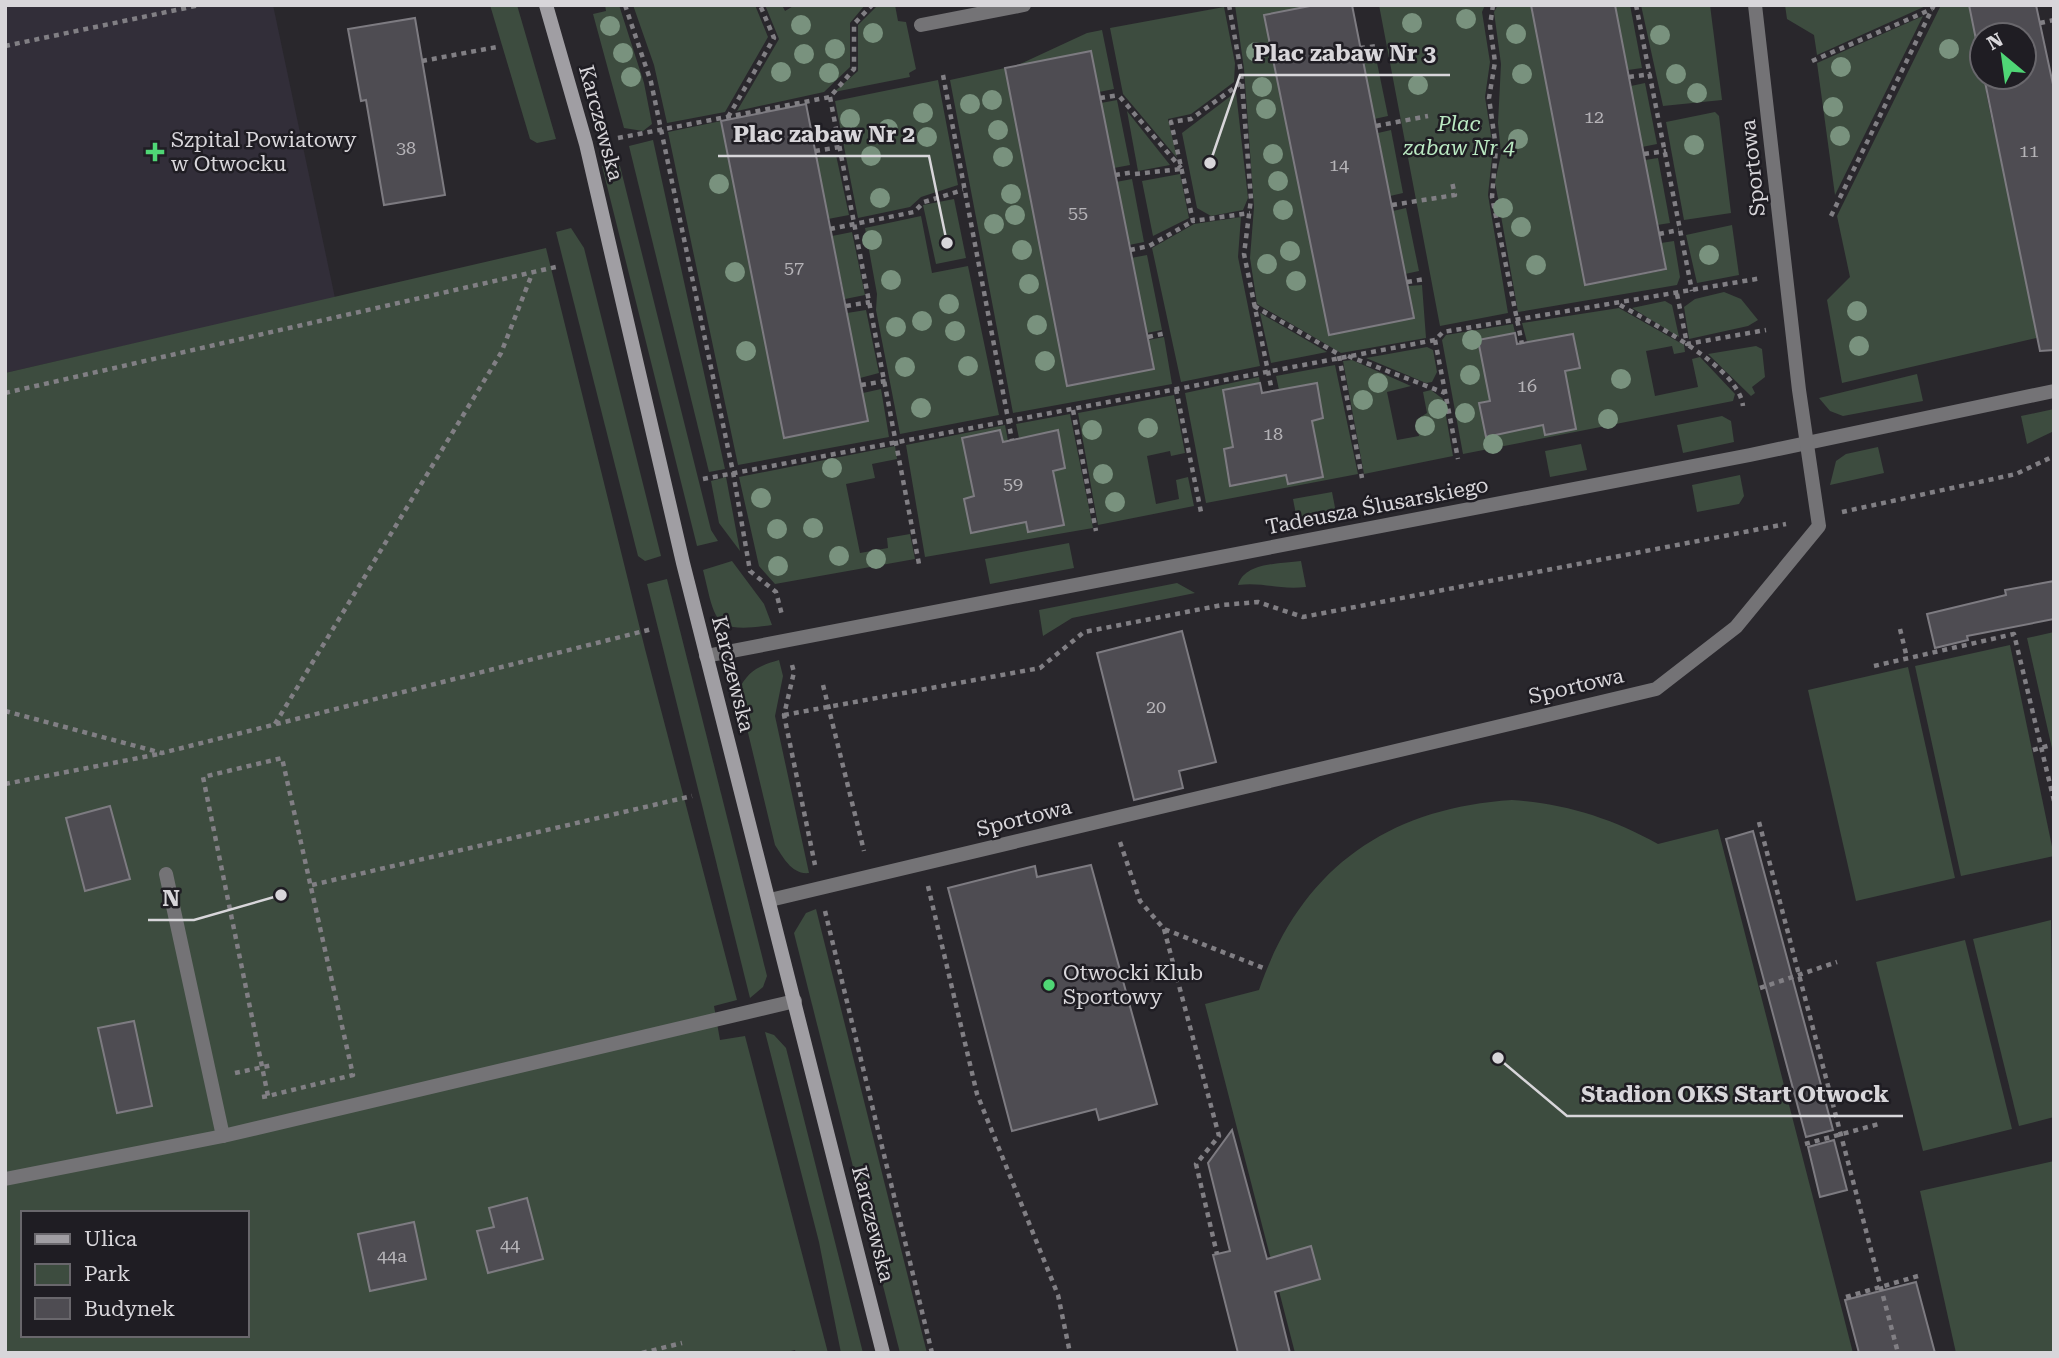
<svg xmlns="http://www.w3.org/2000/svg" width="2059" height="1358" viewBox="0 0 2059 1358" font-family="'Roboto Serif',serif">
<rect width="100%" height="100%" fill="#29272c"/>
<polygon fill="#322e39" points="5,5 273,5 335,298 5,373"/>
<g fill="#3d4c3f" fill-rule="evenodd">
<polygon points="490,5 517,5 556,139 537,143 530,139"/>
<polygon points="605,5 619,5 644,83 652,124 643,131 624,128 593,14 606,11"/>
<polygon points="633,5 755,5 768,37 725,112 667,123 654,65"/>
<polygon points="765,5 782,5 785,11 795,5 865,5 850,23 850,67 824,92 737,111 779,39"/>
<polygon points="878,5 895,5 898,21 906,22 916,69 909,73 910,77 834,92 858,71 858,25"/>
<polygon points="1235,5 1315,5 1264,16 1329,335 1414,318 1408,286 1422,285 1426,338 1341,353 1257,304 1250,258 1254,207 1244,69"/>
<polygon points="1379,5 1485,5 1482,12 1490,62 1485,97 1493,148 1488,195 1508,313 1440,326"/>
<polygon points="1498,5 1531,5 1585,285 1666,270 1661,243 1674,241 1680,277 1677,285 1518,312 1495,182 1501,154 1498,123 1501,64 1494,12"/>
<polygon points="1630,5 1642,68 1628,70 1615,7"/>
<polygon points="1641,5 1710,5 1722,100 1663,106"/>
<polygon points="1785,5 1928,5 1817,55 1814,35 1787,19"/>
<polygon points="1941,5 1969,5 1976,40 1982,44 1982,77 1989,77 1992,90 1986,92 1993,127 1998,126 2032,314 2054,334 1842,383 1827,300 1850,277 1837,216"/>
<polygon points="1224,7 1235,63 1234,82 1191,114 1168,119 1177,158 1123,94 1110,28"/>
<polygon points="1923,16 1835,195 1817,63"/>
<polygon points="1102,30 1114,89 1099,92 1091,51 1018,65 1087,33"/>
<polygon points="1375,53 1388,116 1374,119 1362,55"/>
<polygon points="1005,68 1067,386 1153,369 1148,340 1164,337 1172,384 1013,413 950,80"/>
<polygon points="938,80 958,185 921,197 910,207 858,218 835,101"/>
<polygon points="1645,83 1657,144 1642,147 1631,86"/>
<polygon points="1236,92 1248,198 1243,210 1211,216 1197,208 1182,133"/>
<polygon points="1117,100 1130,165 1114,168 1101,103"/>
<polygon points="1127,111 1170,165 1138,171"/>
<polygon points="1715,112 1719,116 1731,213 1684,220 1666,122"/>
<polygon points="721,121 784,438 868,421 863,393 881,389 889,437 738,465 668,132"/>
<polygon points="1391,130 1403,193 1390,196 1378,133"/>
<polygon points="653,140 725,469 709,472 629,146"/>
<polygon points="836,155 849,215 828,219 816,158"/>
<polygon points="1658,158 1670,223 1657,225 1645,160"/>
<polygon points="613,163 620,166 711,530 718,541 697,546 602,166"/>
<polygon points="1180,174 1189,218 1153,236 1142,181"/>
<polygon points="1132,179 1144,242 1129,245 1116,182"/>
<polygon points="954,199 966,258 936,264 923,205"/>
<polygon points="1406,208 1419,271 1405,274 1393,211"/>
<polygon points="921,216 932,273 968,266 999,415 900,434 876,310 877,294 865,228"/>
<polygon points="1241,217 1238,257 1260,366 1181,382 1152,248 1194,224"/>
<polygon points="1732,225 1739,275 1697,283 1686,235"/>
<polygon points="571,228 584,248 661,556 645,561 638,556 556,232"/>
<polygon points="852,232 865,295 845,299 832,236"/>
<path d="M546,248L645,649L737,1000L714,1006L720,1040L745,1036L828,1353H796L795,1350L783,1353H5V373ZM23,1213H247V1335H23Z"/>
<polygon points="1147,255 1162,330 1147,333 1131,258"/>
<polygon points="1724,292 1741,299 1758,320 1748,326 1689,339 1684,307 1695,299"/>
<polygon points="1665,301 1672,305 1679,337 1632,308"/>
<polygon points="1619,308 1684,345 1685,352 1674,354 1672,346 1646,351 1655,396 1698,387 1692,359 1700,357 1735,394 1733,401 1463,454 1442,340 1446,335 1513,324 1518,345 1527,342 1522,323"/>
<polygon points="866,310 879,373 860,378 847,313"/>
<polygon points="1260,313 1327,352 1271,363"/>
<polygon points="1756,346 1762,349 1765,377 1752,387 1755,393 1751,396 1708,354"/>
<polygon points="1427,347 1433,350 1437,372 1432,382 1426,383 1366,358"/>
<polygon points="1352,360 1411,386 1387,392 1397,440 1419,436 1416,420 1427,413 1423,392 1431,390 1443,399 1453,456 1364,474 1343,361"/>
<polygon points="1335,365 1358,474 1206,503 1185,393 1259,377 1260,383 1223,390 1233,447 1224,449 1230,485 1286,475 1288,484 1322,477 1312,421 1323,418 1279,390 1276,376"/>
<polygon points="1917,374 1923,401 1843,416 1830,411 1819,398"/>
<polygon points="1174,395 1185,453 1171,456 1170,451 1147,456 1156,504 1179,499 1176,480 1188,477 1194,506 1098,525 1078,413"/>
<polygon points="2054,409 2054,431 2027,444 2021,416"/>
<polygon points="1070,414 1093,528 925,557 906,445 1005,425 1008,441 1003,441 1000,430 962,438 974,496 964,499 971,533 1026,522 1029,532 1063,525 1053,471 1065,468 1058,431 1019,438 1016,424"/>
<polygon points="1722,416 1731,421 1734,442 1683,453 1677,425"/>
<polygon points="1581,444 1587,470 1550,477 1545,451"/>
<polygon points="895,446 897,459 872,464 875,478 846,484 860,553 888,548 887,538 910,534 915,559 775,584 759,566 739,477"/>
<polygon points="1878,447 1884,473 1830,485 1836,461 1846,454"/>
<polygon points="1740,475 1744,496 1739,504 1697,512 1692,485"/>
<polygon points="726,477 740,551 719,523 711,481"/>
<polygon points="1332,492 1337,518 1298,525 1293,499"/>
<polygon points="1069,543 1074,568 990,584 985,559"/>
<path d="M732,561L764,604L772,625C712,634 716,622 703,570Z"/>
<path d="M1301,561L1306,587C1278,590 1264,582 1238,585C1245,562 1280,564 1301,561Z"/>
<polygon points="667,579 767,976 763,987 750,998 647,584"/>
<polygon points="1177,583 1195,593 1072,618 1043,636 1039,610"/>
<polygon points="2054,632 2054,757 2027,638"/>
<polygon points="2010,645 2054,856 1961,876 1915,666"/>
<path d="M779,660L783,676L775,716L809,873C792,875 783,857 775,845L738,691C748,671 758,666 779,660Z"/>
<polygon points="1908,667 1955,878 1856,901 1808,690"/>
<path d="M1512,800C1566,804 1611,818 1658,844L1718,829L1853,1353H1295L1205,1004L1259,990C1300,870 1386,808 1512,800Z"/>
<polygon points="816,909 927,1353 900,1353 794,933 806,913"/>
<polygon points="2051,920 2054,1117 2019,1126 1973,939"/>
<polygon points="1965,940 2012,1129 1923,1151 1876,962"/>
<polygon points="765,1032 774,1035 786,1048 863,1353 841,1353 819,1242"/>
<polygon points="2054,1161 2054,1353 1956,1353 1920,1191"/>
</g>
<g fill="#4e4c52" stroke="#7d7b81" stroke-width="2">
<polygon points="1315,5 1352,5 1414,318 1329,335 1264,15"/>
<polygon points="1531,5 1615,5 1666,269 1585,285"/>
<polygon points="1969,5 2036,5 2054,89 2054,350 2040,351 1984,77 2024,77 2024,35 1982,35 1982,69"/>
<polygon points="415,18 445,195 384,205 366,100 361,101 348,29"/>
<polygon points="1091,51 1154,369 1067,386 1005,68"/>
<polygon points="806,104 868,421 784,438 721,121"/>
<polygon points="1515,333 1517,344 1573,334 1580,368 1565,371 1576,429 1545,435 1543,425 1486,437 1479,403 1490,401 1478,340"/>
<polygon points="1260,383 1262,393 1317,383 1323,418 1312,421 1323,477 1288,484 1286,475 1230,486 1224,449 1233,447 1223,390"/>
<polygon points="1000,430 1003,442 1058,430 1065,468 1053,471 1064,525 1028,532 1026,522 971,533 964,499 974,496 962,438"/>
<polygon points="2054,581 2054,619 1967,636 1968,640 1935,648 1927,614 2006,595 2005,590"/>
<polygon points="1182,631 1216,762 1179,771 1183,788 1134,800 1097,653"/>
<polygon points="110,806 130,879 85,891 66,818"/>
<polygon points="1753,831 1833,1130 1806,1137 1726,839"/>
<polygon points="1091,865 1157,1104 1099,1120 1096,1109 1012,1131 948,888 1035,866 1037,877"/>
<polygon points="134,1021 152,1106 117,1113 98,1028"/>
<polygon points="1232,1130 1267,1259 1311,1246 1320,1279 1275,1292 1290,1353 1238,1353 1213,1255 1230,1251 1208,1163"/>
<polygon points="1834,1140 1847,1190 1820,1197 1808,1147"/>
<polygon points="527,1198 543,1259 488,1273 477,1231 494,1227 489,1208"/>
<polygon points="414,1222 426,1279 370,1291 358,1234"/>
<polygon points="1916,1282 1935,1353 1859,1353 1845,1300"/>
</g>
<g fill="none" stroke-linecap="round" stroke-linejoin="round">
<g stroke="#817f84" stroke-width="4.5" stroke-dasharray="5 5" stroke-linecap="butt">
<polyline points="625,5 651,82 733,472 750,571 776,592 782,615"/>
<polyline points="1229,5 1241,72 1251,199 1244,254 1272,391"/>
<polyline points="1493,5 1490,26 1495,62 1489,98 1496,148 1492,197 1522,344"/>
<polyline points="1636,5 1692,291"/>
<polyline points="2040,23 2054,20"/>
<polyline points="5,46 200,5"/>
<polyline points="1360,48 1378,46"/>
<polyline points="422,61 497,47"/>
<polyline points="1812,61 1932,9"/>
<polyline points="943,75 1012,440"/>
<polyline points="1629,77 1651,74"/>
<polyline points="1241,83 1191,119 1171,122 1193,221 1250,213"/>
<polyline points="830,97 919,564"/>
<polyline points="1120,97 1181,168"/>
<polyline points="1100,98 1119,95"/>
<polyline points="728,117 774,38 760,5"/>
<polyline points="1376,126 1428,116"/>
<polyline points="618,138 830,97 854,69 854,24 872,5"/>
<polyline points="815,151 840,147"/>
<polyline points="1644,154 1666,151"/>
<polyline points="1135,174 1181,169"/>
<polyline points="1115,175 1134,172"/>
<polyline points="1392,205 1455,195 1452,182"/>
<polyline points="1831,216 1934,5"/>
<polyline points="830,229 914,212 924,202 963,190"/>
<polyline points="1659,234 1679,230"/>
<polyline points="1130,250 1149,246 1193,221"/>
<polyline points="1407,282 1425,279"/>
<polyline points="1677,294 1687,344 1766,330"/>
<path d="M1620,305C1653,324 1738,366 1743,406"/>
<polyline points="846,306 870,302"/>
<polyline points="1254,306 1340,355"/>
<polyline points="1148,337 1166,333"/>
<polyline points="1435,340 1458,459"/>
<polyline points="1339,356 1362,478"/>
<polyline points="1348,356 1445,393"/>
<polyline points="861,385 886,381"/>
<polyline points="1176,389 1201,512"/>
<polyline points="5,393 560,266"/>
<polyline points="1073,410 1096,531"/>
<polyline points="703,479 1435,340 1443,332 1762,278"/>
<polyline points="1842,512 2016,474 2054,456"/>
<polyline points="1900,629 1907,658"/>
<polyline points="792,665 794,672 784,715 815,865"/>
<polyline points="1874,666 2014,634 2054,801"/>
<polyline points="823,685 864,851"/>
<polyline points="5,711 162,753 652,629"/>
<polyline points="784,715 1040,668 1084,632 1222,605 1258,602 1303,617 1786,524"/>
<polyline points="275,724 501,353 532,274"/>
<polyline points="2033,750 2051,745"/>
<polyline points="5,784 159,754"/>
<polyline points="1759,822 1898,1353"/>
<polyline points="1120,842 1140,901 1164,929 1266,969"/>
<polyline points="312,885 692,796"/>
<polyline points="928,886 977,1094 1058,1295 1070,1353"/>
<polyline points="825,911 932,1353"/>
<polyline points="1164,929 1219,1136 1196,1164 1217,1254"/>
<polyline points="1760,988 1837,962"/>
<polyline points="235,1073 273,1065"/>
<polyline points="262,1097 268,1096 353,1075 282,758 203,777 268,1096"/>
<polyline points="1805,1144 1879,1124"/>
<polyline points="1846,1297 1918,1276"/>
<polyline points="642,1353 682,1343"/>
</g>
<g stroke="#747376" stroke-width="14">
<polyline points="921,25 1024,5"/>
<polyline points="166,874 223,1136"/>
<polyline points="5,1179 223,1136 795,1001"/>
</g>
<g stroke="#747376" stroke-width="14">
<polyline points="706,656 1750,455 2054,391"/>
<polyline points="770,900 1656,689 1736,627 1819,526 1799,390 1755,5"/>
</g>
<polyline stroke="#a09ea3" stroke-width="14" points="546,5 586,144 683,563 883,1353"/>
</g>
<g fill="#79927e">
<circle cx="1466" cy="19" r="10"/>
<circle cx="1412" cy="23" r="10"/>
<circle cx="801" cy="25" r="10"/>
<circle cx="610" cy="26" r="10"/>
<circle cx="873" cy="33" r="10"/>
<circle cx="1516" cy="34" r="10"/>
<circle cx="1660" cy="35" r="10"/>
<circle cx="835" cy="49" r="10"/>
<circle cx="1949" cy="49" r="10"/>
<circle cx="1256" cy="52" r="10"/>
<circle cx="623" cy="53" r="10"/>
<circle cx="804" cy="54" r="10"/>
<circle cx="1841" cy="67" r="10"/>
<circle cx="781" cy="72" r="10"/>
<circle cx="829" cy="73" r="10"/>
<circle cx="1522" cy="74" r="10"/>
<circle cx="1676" cy="74" r="10"/>
<circle cx="631" cy="77" r="10"/>
<circle cx="1418" cy="85" r="10"/>
<circle cx="1262" cy="87" r="10"/>
<circle cx="1697" cy="93" r="10"/>
<circle cx="992" cy="100" r="10"/>
<circle cx="970" cy="104" r="10"/>
<circle cx="1833" cy="107" r="10"/>
<circle cx="1266" cy="109" r="10"/>
<circle cx="923" cy="113" r="10"/>
<circle cx="850" cy="119" r="10"/>
<circle cx="888" cy="129" r="10"/>
<circle cx="998" cy="130" r="10"/>
<circle cx="1840" cy="136" r="10"/>
<circle cx="927" cy="137" r="10"/>
<circle cx="1518" cy="139" r="10"/>
<circle cx="1694" cy="145" r="10"/>
<circle cx="1273" cy="154" r="10"/>
<circle cx="871" cy="156" r="10"/>
<circle cx="1003" cy="157" r="10"/>
<circle cx="1278" cy="181" r="10"/>
<circle cx="719" cy="184" r="10"/>
<circle cx="1011" cy="194" r="10"/>
<circle cx="880" cy="198" r="10"/>
<circle cx="1503" cy="208" r="10"/>
<circle cx="1283" cy="210" r="10"/>
<circle cx="1015" cy="215" r="10"/>
<circle cx="994" cy="224" r="10"/>
<circle cx="1521" cy="227" r="10"/>
<circle cx="872" cy="240" r="10"/>
<circle cx="1022" cy="250" r="10"/>
<circle cx="1290" cy="251" r="10"/>
<circle cx="1709" cy="255" r="10"/>
<circle cx="1267" cy="264" r="10"/>
<circle cx="1536" cy="265" r="10"/>
<circle cx="735" cy="272" r="10"/>
<circle cx="891" cy="280" r="10"/>
<circle cx="1296" cy="281" r="10"/>
<circle cx="1029" cy="284" r="10"/>
<circle cx="949" cy="304" r="10"/>
<circle cx="1857" cy="311" r="10"/>
<circle cx="922" cy="321" r="10"/>
<circle cx="1037" cy="325" r="10"/>
<circle cx="896" cy="327" r="10"/>
<circle cx="955" cy="331" r="10"/>
<circle cx="1472" cy="340" r="10"/>
<circle cx="1859" cy="346" r="10"/>
<circle cx="746" cy="351" r="10"/>
<circle cx="1045" cy="361" r="10"/>
<circle cx="968" cy="366" r="10"/>
<circle cx="905" cy="367" r="10"/>
<circle cx="1470" cy="375" r="10"/>
<circle cx="1621" cy="379" r="10"/>
<circle cx="1378" cy="383" r="10"/>
<circle cx="1363" cy="400" r="10"/>
<circle cx="921" cy="408" r="10"/>
<circle cx="1438" cy="409" r="10"/>
<circle cx="1465" cy="413" r="10"/>
<circle cx="1608" cy="419" r="10"/>
<circle cx="1425" cy="426" r="10"/>
<circle cx="1148" cy="428" r="10"/>
<circle cx="1092" cy="430" r="10"/>
<circle cx="1493" cy="444" r="10"/>
<circle cx="832" cy="468" r="10"/>
<circle cx="1103" cy="474" r="10"/>
<circle cx="761" cy="498" r="10"/>
<circle cx="1115" cy="502" r="10"/>
<circle cx="813" cy="528" r="10"/>
<circle cx="777" cy="529" r="10"/>
<circle cx="839" cy="556" r="10"/>
<circle cx="876" cy="559" r="10"/>
<circle cx="778" cy="566" r="10"/>
</g>
<g fill="#4fd675" stroke="#1f1d23" stroke-width="2.5">
<path d="M151.5 141.5h7v7h7v7h-7v7h-7v-7h-7v-7h7z"/>
<circle cx="1049" cy="985" r="7"/>
</g>
<g text-anchor="middle" stroke-width="5" stroke-linejoin="round" paint-order="stroke">
<g font-size="18" fill="#b6b4b8">
<text x="1594" y="123">12</text>
<text x="406" y="154">38</text>
<text x="2029" y="157">11</text>
<text x="1339" y="171">14</text>
<text x="1078" y="219">55</text>
<text x="794" y="274">57</text>
<text x="1527" y="392">16</text>
<text x="1273" y="440">18</text>
<text x="1013" y="490">59</text>
<text x="1156" y="713">20</text>
<text x="510" y="1251">44</text>
<text x="392" y="1262">44a</text>
</g>
<g font-size="21" fill="#d8d6da" stroke="#1f1d23">
<text transform="translate(601 123) rotate(75)" y="7">Karczewska</text>
<text transform="translate(1753 168) rotate(-96)" y="7">Sportowa</text>
<text transform="translate(1377 506) rotate(-11)" y="7">Tadeusza Ślusarskiego</text>
<text transform="translate(733 674) rotate(76)" y="7">Karczewska</text>
<text transform="translate(1576 686) rotate(-13)" y="7">Sportowa</text>
<text transform="translate(1024 818) rotate(-14)" y="7">Sportowa</text>
<text transform="translate(873 1224) rotate(76)" y="7">Karczewska</text>
</g>
<g font-size="21" font-style="italic" fill="#bae9c2" stroke="#1f1d23">
<text x="1459" y="131">Plac<tspan x="1459" dy="24">zabaw Nr 4</tspan></text>
</g>
<g font-size="21" fill="#d8d6da" stroke="#1f1d23" text-anchor="start">
<text x="171" y="147">Szpital Powiatowy<tspan x="171" dy="24">w Otwocku</tspan></text>
<text x="1063" y="980">Otwocki Klub<tspan x="1063" dy="24">Sportowy</tspan></text>
</g>
</g>
<path fill="none" stroke="#d8d6da" stroke-width="2.5" d="M1210 163L1240 75H1450M947 243L929 156H718M281 895L194 920H148M1498 1058L1567 1116H1903"/>
<g fill="#d8d6da" stroke="#1f1d23" stroke-width="2.5">
<circle cx="1210" cy="163" r="7"/>
<circle cx="947" cy="243" r="7"/>
<circle cx="281" cy="895" r="7"/>
<circle cx="1498" cy="1058" r="7"/>
</g>
<g font-size="23" text-anchor="middle" font-weight="bold" fill="#d8d6da" stroke="#1f1d23" stroke-width="5" stroke-linejoin="round" paint-order="stroke">
<text x="1345" y="61">Plac zabaw Nr 3</text>
<text x="824" y="142">Plac zabaw Nr 2</text>
<text x="171" y="906">N</text>
<text x="1735" y="1102">Stadion OKS Start Otwock</text>
</g>
<rect width="2059" height="1358" fill="none" stroke="#d8d6da" stroke-width="14"/>
<rect x="21" y="1211" width="228" height="126" fill="#1f1d23" stroke="#69676c" stroke-width="2"/>
<rect x="35" y="1234" width="35" height="10" fill="#a09ea3" stroke="#69676c" stroke-width="2"/>
<text x="84" y="1246" font-size="21" fill="#d8d6da">Ulica</text>
<rect x="35" y="1264" width="35" height="21" fill="#3d4c3f" stroke="#69676c" stroke-width="2"/>
<text x="84" y="1281" font-size="21" fill="#d8d6da">Park</text>
<rect x="35" y="1298" width="35" height="21" fill="#4e4c52" stroke="#69676c" stroke-width="2"/>
<text x="84" y="1316" font-size="21" fill="#d8d6da">Budynek</text>
<g transform="translate(2003 56) rotate(331)"><circle r="33" fill="#1f1d23" stroke="#69676c" stroke-width="2"/>
<path d="M0-5L12 26L0 18L-12 26Z" fill="#4fd675"/>
<text y="-10" font-size="19" font-weight="bold" text-anchor="middle" fill="#d8d6da">N</text>
</g>
</svg>
